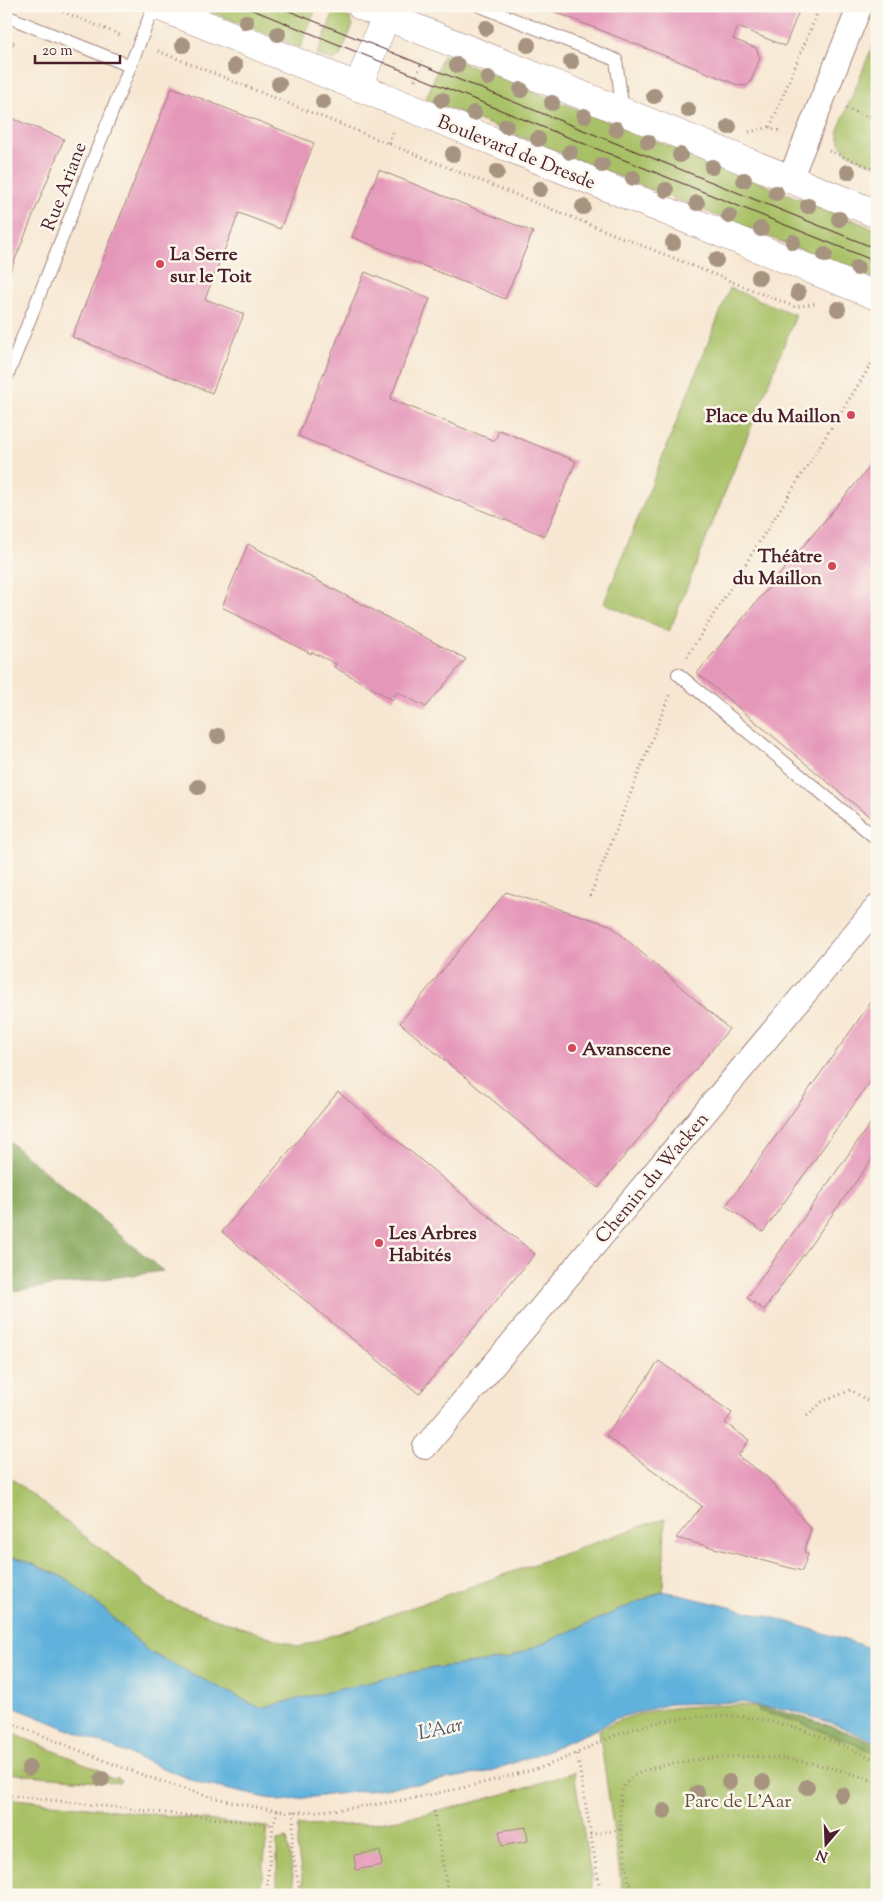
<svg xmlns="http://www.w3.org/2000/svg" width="883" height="1901" viewBox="0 0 883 1901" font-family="'Sorts Mill Goudy',serif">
<rect width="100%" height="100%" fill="#fbf7ec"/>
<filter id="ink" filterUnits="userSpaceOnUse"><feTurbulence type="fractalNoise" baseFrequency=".02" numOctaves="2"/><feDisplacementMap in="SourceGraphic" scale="10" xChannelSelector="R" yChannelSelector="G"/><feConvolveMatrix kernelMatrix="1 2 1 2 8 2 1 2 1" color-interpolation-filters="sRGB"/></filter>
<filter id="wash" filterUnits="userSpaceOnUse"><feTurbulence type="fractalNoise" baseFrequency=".0096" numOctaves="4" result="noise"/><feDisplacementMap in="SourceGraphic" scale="20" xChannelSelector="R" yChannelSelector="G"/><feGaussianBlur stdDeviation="1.12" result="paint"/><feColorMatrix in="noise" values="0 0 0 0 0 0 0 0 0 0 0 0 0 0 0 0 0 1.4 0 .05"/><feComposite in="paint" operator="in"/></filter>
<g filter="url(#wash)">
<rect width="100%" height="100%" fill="#f7e7d2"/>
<g fill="#a9c166" stroke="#7a7048">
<polygon points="197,6 317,6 300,48"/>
<polygon points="334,11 349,17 353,25 340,56 335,61 317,55"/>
<path d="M877,35V166C856,157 839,156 838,130Z"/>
<polygon points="443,55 877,230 877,280 426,99"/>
<polygon points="730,288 796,315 669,632 604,603"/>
<polygon points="6,1474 168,1602 299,1647 665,1518 663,1591 507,1659 427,1669 260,1708 149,1652 107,1612 65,1578 24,1560 6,1556"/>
<path d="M741,1705C790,1712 831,1725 877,1744V1895H623L599,1730C645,1705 691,1706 741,1705Z"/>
<polygon points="14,1734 100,1770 99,1773 114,1779 116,1777 122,1780 120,1783 6,1773 6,1735"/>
<path d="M574,1772L594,1895H305L297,1846L298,1826C319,1825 342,1826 363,1824C435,1816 506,1794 574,1772Z"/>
<polygon points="6,1798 268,1827 260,1895 6,1895"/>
<polygon points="287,1838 296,1895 277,1895 277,1840"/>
</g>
<g fill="#86a75b" stroke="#686343">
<polygon points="6,1139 163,1271 6,1292"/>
<path d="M758,1707C800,1714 838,1728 877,1744V1753L801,1723L759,1711Z"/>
</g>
<polygon fill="#61b2dc" stroke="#566884" points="6,1556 24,1560 65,1578 107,1612 149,1652 260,1708 427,1669 507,1659 663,1591 779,1619 877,1650 877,1742 832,1723 786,1709 758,1707 742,1702 670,1704 617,1718 597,1729 541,1753 488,1772 416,1784 281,1801 202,1784 6,1704"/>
<g id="blocks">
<g fill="#e597b9">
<polygon points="540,6 801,6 785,46 738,27 733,39 756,48 760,58 751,81 746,86 738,85"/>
<polygon points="6,39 14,42 6,61"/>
<polygon points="172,87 314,143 280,229 239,213 205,299 244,314 212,393 72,337"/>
<polygon points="6,116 64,139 6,282"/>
<polygon points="379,170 533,232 505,299 352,237"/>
<polygon points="365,272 430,299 390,399 495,441 499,430 576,461 545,536 298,436"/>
<polygon points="877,458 877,823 697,673"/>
<polygon points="248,544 466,659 426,707 397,692 393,700 334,667 336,664 312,652 311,654 222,607"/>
<polygon points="506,892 610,925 729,1029 598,1188 400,1023"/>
<polygon points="877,994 877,1072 763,1232 726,1206"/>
<polygon points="338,1092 535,1254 419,1394 222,1232"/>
<polygon points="877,1114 877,1152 764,1310 747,1298"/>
<polygon points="659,1361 732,1413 725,1423 749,1440 738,1456 767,1477 811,1529 804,1552 808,1554 802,1571 676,1538 702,1506 606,1436"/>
<polygon points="526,1827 528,1841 502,1846 499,1831"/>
<polygon points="380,1851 382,1865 356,1870 354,1855"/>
</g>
</g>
</g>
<g filter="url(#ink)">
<use href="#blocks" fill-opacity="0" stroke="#a0837e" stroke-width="1"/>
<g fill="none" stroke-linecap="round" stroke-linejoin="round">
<defs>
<g id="service">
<polyline points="480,6 616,60 623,112"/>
<polyline points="6,16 130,66"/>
<polyline points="6,379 154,6"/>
<polyline points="678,674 877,839"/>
</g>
<g id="minor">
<polyline points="790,179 860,6"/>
<polyline points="425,1447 877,907"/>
</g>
<g id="secondary">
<polyline points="158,6 877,296"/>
<polyline points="361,6 877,214"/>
<polyline points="358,87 386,16"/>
</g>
</defs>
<use href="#service" stroke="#a0837e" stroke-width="14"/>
<use href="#minor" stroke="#a0837e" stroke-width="26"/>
<use href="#secondary" stroke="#a0837e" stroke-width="29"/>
<g stroke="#a0837e" stroke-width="3" stroke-dasharray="1 4" stroke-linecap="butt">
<polyline points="49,6 120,35"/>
<polyline points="158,51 795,307 817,303"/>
<polyline points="415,80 422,61"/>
<polyline points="846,108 868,117 877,114"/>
<polyline points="770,127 820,6"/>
<polyline points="749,132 770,127 781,132"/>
<polyline points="389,143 394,130"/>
<polyline points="829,151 877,170"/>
<polyline points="687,657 877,355"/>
<polyline points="590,896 670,694"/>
<polyline points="807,1416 822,1402 851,1390 877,1407"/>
<path d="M6,1721C77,1749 146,1780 220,1799C246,1805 274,1812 301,1812C376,1809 470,1788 542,1767C570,1758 595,1743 622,1733C657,1719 714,1712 752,1718C796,1724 836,1743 877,1760"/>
<polyline points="577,1754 601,1895"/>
<polyline points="6,1795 273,1825"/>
<polyline points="294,1811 292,1846 300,1895"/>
<polyline points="434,1811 448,1895"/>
<polyline points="590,1835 622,1829"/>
<polyline points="266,1895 273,1825 278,1809"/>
<path d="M631,1895C628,1871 613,1805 624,1786C632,1772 653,1768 667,1765C743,1749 805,1756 877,1782"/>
</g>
<use href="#service" stroke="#fff" stroke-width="12"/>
<use href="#minor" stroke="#fff" stroke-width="24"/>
<use href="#secondary" stroke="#fff" stroke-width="28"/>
<g stroke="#4a1f2b" stroke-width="1">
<polyline points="243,6 877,262"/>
<polyline points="277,6 877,249"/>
</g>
</g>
<g fill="#a79480">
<circle cx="246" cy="22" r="8"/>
<circle cx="486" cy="28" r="8"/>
<circle cx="278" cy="34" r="8"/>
<circle cx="183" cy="45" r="8"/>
<circle cx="528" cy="45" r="8"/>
<circle cx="571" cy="62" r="8"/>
<circle cx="457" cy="65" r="8"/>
<circle cx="235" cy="66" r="8"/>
<circle cx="488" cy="78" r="8"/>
<circle cx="279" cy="84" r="8"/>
<circle cx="521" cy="90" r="8"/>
<circle cx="654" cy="96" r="8"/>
<circle cx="442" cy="100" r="8"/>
<circle cx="323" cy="102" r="8"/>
<circle cx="552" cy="103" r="8"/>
<circle cx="688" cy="110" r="8"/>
<circle cx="474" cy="113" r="8"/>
<circle cx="584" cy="116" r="8"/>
<circle cx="506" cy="126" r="8"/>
<circle cx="729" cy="127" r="8"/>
<circle cx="616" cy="129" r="8"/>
<circle cx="538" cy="139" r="8"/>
<circle cx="648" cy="142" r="8"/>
<circle cx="570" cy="152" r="8"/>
<circle cx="453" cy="154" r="8"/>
<circle cx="680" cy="155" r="8"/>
<circle cx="602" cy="165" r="8"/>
<circle cx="712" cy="167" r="8"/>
<circle cx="497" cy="172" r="8"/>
<circle cx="848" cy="172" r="8"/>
<circle cx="633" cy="178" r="8"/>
<circle cx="744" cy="180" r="8"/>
<circle cx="540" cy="189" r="8"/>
<circle cx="666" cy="190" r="8"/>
<circle cx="776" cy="193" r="8"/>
<circle cx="697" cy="203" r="8"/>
<circle cx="808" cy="206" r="8"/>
<circle cx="583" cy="207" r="8"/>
<circle cx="729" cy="216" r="8"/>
<circle cx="839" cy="219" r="8"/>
<circle cx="761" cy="229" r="8"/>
<circle cx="793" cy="242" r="8"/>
<circle cx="673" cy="243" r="8"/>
<circle cx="825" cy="255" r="8"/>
<circle cx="716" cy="260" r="8"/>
<circle cx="857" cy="268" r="8"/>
<circle cx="759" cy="277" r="8"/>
<circle cx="798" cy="293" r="8"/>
<circle cx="838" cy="309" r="8"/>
<circle cx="218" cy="736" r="8"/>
<circle cx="198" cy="787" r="8"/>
<circle cx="29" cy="1768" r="8"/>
<circle cx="102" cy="1779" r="8"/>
<circle cx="729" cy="1782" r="8"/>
<circle cx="763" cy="1782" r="8"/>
<circle cx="807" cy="1787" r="8"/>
<circle cx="697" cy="1793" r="8"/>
<circle cx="842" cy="1795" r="8"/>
<circle cx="664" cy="1811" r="8"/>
</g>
</g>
<g fill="#d1495b" stroke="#fbf7ec" stroke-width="2">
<circle cx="160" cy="264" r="5"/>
<circle cx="851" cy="415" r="5"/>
<circle cx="832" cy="566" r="5"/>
<circle cx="572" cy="1048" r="5"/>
<circle cx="379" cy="1243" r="5"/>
</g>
<g text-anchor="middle" stroke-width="5" stroke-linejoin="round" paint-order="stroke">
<g font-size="19" fill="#4a1f2b" stroke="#fbf7ec">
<text transform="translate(517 151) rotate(22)" y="7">Boulevard de Dresde</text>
<text transform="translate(63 186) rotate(-69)" y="7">Rue Ariane</text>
<text transform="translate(651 1177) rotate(-50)" y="7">Chemin du Wacken</text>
</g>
<g font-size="19" font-weight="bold" fill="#4a1f2b" stroke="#fbf7ec" text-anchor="start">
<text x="170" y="260">La Serre<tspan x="170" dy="22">sur le Toit</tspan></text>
<text x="841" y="422" text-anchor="end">Place du Maillon</text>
<text x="822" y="562" text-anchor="end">Théâtre<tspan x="822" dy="22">du Maillon</tspan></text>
<text x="582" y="1055">Avanscene</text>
<text x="389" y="1239">Les Arbres<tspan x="389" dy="22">Habités</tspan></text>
</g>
<g font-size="19" fill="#66503d" stroke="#fbf7ec">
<text x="738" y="1807">Parc de L'Aar</text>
</g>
<g font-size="20" font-style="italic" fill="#525269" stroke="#fbf7ec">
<text transform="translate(440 1728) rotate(-12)" y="7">L'Aar</text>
</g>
</g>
<rect width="883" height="1901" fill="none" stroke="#fbf7ec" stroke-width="25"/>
<g transform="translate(826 1844) rotate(199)" stroke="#fbf7ec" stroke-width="4" paint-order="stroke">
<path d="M0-4L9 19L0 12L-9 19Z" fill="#4a1f2b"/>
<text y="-8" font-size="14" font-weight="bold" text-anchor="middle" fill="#4a1f2b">N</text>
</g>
<path d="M35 55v8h85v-8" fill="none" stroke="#4a1f2b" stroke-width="2.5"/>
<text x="42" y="55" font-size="15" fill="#4a1f2b" stroke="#fbf7ec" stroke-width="4" paint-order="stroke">20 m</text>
</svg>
